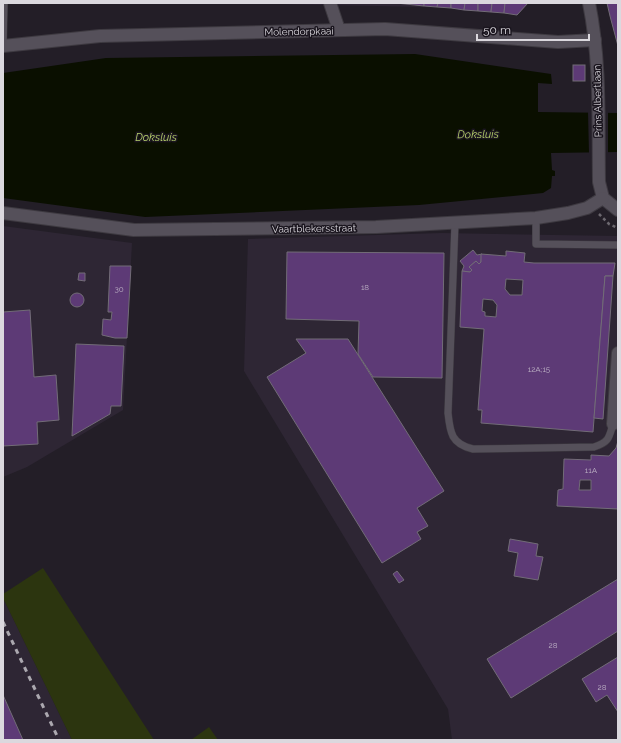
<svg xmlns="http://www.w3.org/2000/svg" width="621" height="743" viewBox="0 0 621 743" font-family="Raleway,sans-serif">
<rect width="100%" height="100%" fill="#231e27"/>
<g fill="#2e2634">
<polygon points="225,3 424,3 424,7"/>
<polygon points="3,226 132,243 123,410 27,467 3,477"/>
<polygon points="442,233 618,236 618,740 452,740 448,709 244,371 248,239"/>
<polygon points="3,598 72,740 3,740"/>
</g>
<g fill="#2c350f">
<polygon points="43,568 154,740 72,740 3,598 3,594"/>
<polygon points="209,727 218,740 191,740"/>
</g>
<polygon fill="#0a0f00" points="415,54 551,74 552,84 538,83 538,112 618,113 618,152 551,153 552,170 555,171 555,176 552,176 551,188 543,193 419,205 145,217 3,198 3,73 106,58"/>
<polygon fill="#231e27" points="588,111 608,111 608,154 589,154"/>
<g fill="#5d3a76" stroke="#726c77" fill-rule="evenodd">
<polygon points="396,3 424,3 424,6"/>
<polygon points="424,3 438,3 437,7 424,6"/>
<polygon points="438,3 451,3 451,8 437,7"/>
<polygon points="451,3 465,3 464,10 451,8"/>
<polygon points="465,3 478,3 478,11 464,10"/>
<polygon points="478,3 492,3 491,12 478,11"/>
<polygon points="492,3 505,3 504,13 491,12"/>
<polygon points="505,3 528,3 517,15 504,13"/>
<polygon points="607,3 618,3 618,46 610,16"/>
<rect x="573" y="65" width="12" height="16"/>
<polygon points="473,250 477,255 482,254 481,262 479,264 476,261 469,267 472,270 470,272 462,271 464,266 460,261"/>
<path d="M506,251L525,253L524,262L534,263H615L613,276H605L593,432L481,423L482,410H478L484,329L460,327L462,271L470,272L472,270L469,267L476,261L479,264L481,262V254L506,256ZM506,279L523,280L522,295H510L505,289ZM483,299L493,300L497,305L496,317L485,316V312L482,311Z"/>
<polygon points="287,252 444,253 442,378 373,377 358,354 359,321 286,319"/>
<polygon points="110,266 131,266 127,338 115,338 102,335 103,319 111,320 112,312 108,312"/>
<polygon points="79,273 85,273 85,281 78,280"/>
<polygon points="605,276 613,276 603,419 594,418"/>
<circle cx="77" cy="300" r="7"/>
<polygon points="30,310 34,377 56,375 59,420 37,422 38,444 3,446 3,312"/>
<polygon points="296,339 348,339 444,491 417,508 428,526 417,532 421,539 382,563 267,377 306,353"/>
<polygon points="76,344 124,346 121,406 111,406 110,414 72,436"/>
<path d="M618,441V509L557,506L558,490L563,489L564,459L591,460V455L609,456L616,448ZM580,480H591V490H579Z"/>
<polygon points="510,539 538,544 536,556 543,557 538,580 514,576 518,553 508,551"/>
<polygon points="397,571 404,580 399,583 393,574"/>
<polygon points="618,579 618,631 511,698 487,659"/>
<polygon points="618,657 618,712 607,695 596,702 582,679"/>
<polygon points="3,695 23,740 3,740"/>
</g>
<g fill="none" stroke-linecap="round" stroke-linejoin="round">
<defs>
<g id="lane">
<polyline points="3,46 4,3"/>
<polyline points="536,218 536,244 618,245"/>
<path d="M455,223L448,413C450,432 451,444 473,449L594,447C609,442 609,438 613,424"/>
</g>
<g id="street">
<polyline points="330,3 339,30"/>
<polyline points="3,46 100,36 385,29 558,42 595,40"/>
<polyline points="613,424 618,353"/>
</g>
<g id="secondary">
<path d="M589,3C601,62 598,123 599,182L603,198L618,210"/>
<polyline points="3,213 134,230 376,227 536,218 568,213 587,208 603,198"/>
</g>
</defs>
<use href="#lane" stroke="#3e3a41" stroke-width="8"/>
<use href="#street" stroke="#3e3a41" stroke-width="14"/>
<use href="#secondary" stroke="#3e3a41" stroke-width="14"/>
<polyline stroke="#6c686f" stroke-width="2.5" stroke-dasharray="3 3" stroke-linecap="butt" points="599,214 609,224 618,228"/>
<use href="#lane" stroke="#55505a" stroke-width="7"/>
<use href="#street" stroke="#55505a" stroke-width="12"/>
<use href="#secondary" stroke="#55505a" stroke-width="12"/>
<polyline stroke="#aba8af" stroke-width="3" stroke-dasharray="5 5" stroke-linecap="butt" points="3,622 59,740"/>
</g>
<g text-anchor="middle" stroke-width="3" stroke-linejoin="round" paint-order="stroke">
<g font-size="8" fill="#bcb0c4">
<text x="365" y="290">18</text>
<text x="119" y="292">30</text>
<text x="539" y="372">12A;15</text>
<text x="591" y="473">11A</text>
<text x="553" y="648">28</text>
<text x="602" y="690">28</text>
</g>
<g font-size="10" fill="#dbd8de" stroke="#1a151e">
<text transform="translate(299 31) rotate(-1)" y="4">Molendorpkaai</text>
<text transform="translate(597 101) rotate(-91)" y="4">Prins Albertlaan</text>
<text transform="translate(314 228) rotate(-1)" y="4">Vaartblekersstraat</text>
</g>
<g font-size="11" font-style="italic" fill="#b8d26b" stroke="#1a151e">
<text transform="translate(478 134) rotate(-1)" y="4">Doksluis</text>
<text x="156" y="141">Doksluis</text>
</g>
</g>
<rect width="621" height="743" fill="none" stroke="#dbd8de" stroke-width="8"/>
<path d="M477 34v6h112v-6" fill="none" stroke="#dbd8de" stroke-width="2"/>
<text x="483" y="34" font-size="12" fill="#dbd8de" stroke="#1a151e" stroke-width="3" paint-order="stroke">50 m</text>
</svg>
